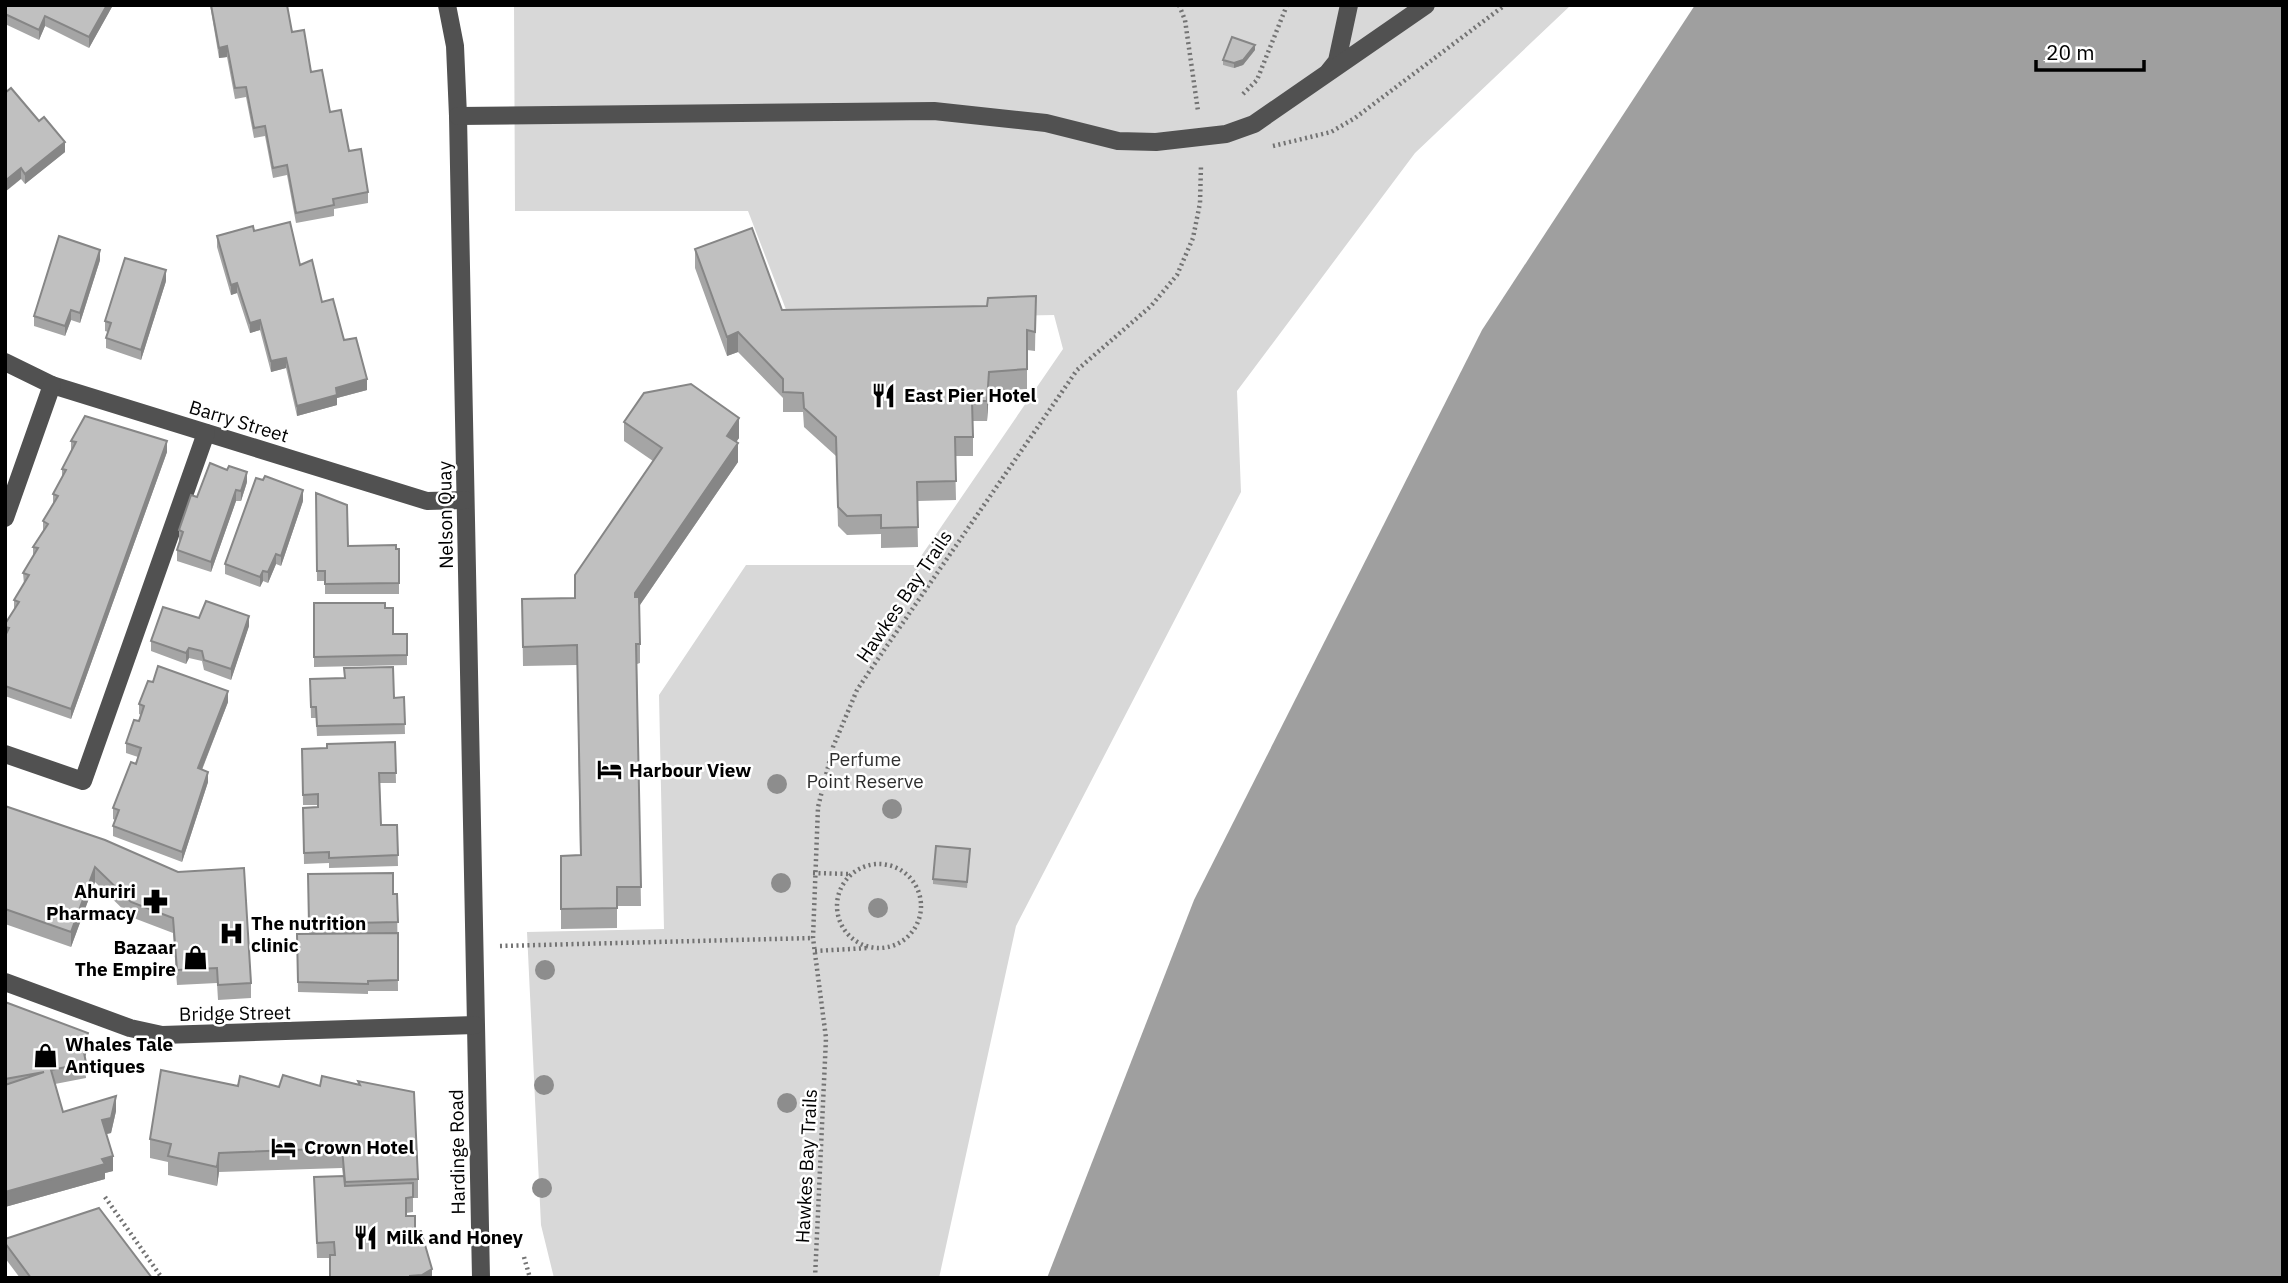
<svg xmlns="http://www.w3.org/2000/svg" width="2288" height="1283" viewBox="0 0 2288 1283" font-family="'IBM Plex Sans',sans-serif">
<rect width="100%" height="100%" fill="#fff"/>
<polygon fill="#d8d8d8" points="514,5 1571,5 1415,153 1237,391 1241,492 1016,926 939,1278 554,1278 541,1225 527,932 664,929 659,695 746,565 915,565 1063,349 1054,315 790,320 748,211 515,211"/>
<polygon fill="#9f9f9f" points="1695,5 2283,5 2283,1278 1047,1278 1194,900 1482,330"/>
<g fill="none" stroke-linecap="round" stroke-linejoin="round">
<g stroke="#737373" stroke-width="4.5" stroke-dasharray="2 3.5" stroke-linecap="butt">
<polyline points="1179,5 1185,20 1198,111"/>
<polyline points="1243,94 1257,80 1287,5"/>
<polyline points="1273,146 1331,132 1355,118 1505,5"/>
<circle cx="879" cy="906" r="42"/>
<polyline points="813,873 850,874"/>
<polyline points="500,946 813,938"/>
<polyline points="815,951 868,948"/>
<polyline points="105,1197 162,1278"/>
<polyline points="524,1257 530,1278"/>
<polyline points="815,1278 826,1038 813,938 818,807 833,747 857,690 871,669 1077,370 1151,306 1177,275 1193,238 1200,203 1201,165"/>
</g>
<g stroke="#515151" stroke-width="18">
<polyline points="447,5 455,46 458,116 481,1278"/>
<polyline points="1329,71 1337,61 1349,5"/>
<polyline points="458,116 934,111 1046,123 1118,141 1156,142 1226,134 1254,124 1426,5"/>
<polyline points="5,362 52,385 427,501 465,500"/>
<polyline points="5,518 52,385"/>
<polyline points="5,754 83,781 206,433"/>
<polyline points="5,982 130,1028 162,1035 475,1025"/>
</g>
</g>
<g fill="#8d8d8d">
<circle cx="777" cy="784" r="10"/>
<circle cx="892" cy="809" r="10"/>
<circle cx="781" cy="883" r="10"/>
<circle cx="878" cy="908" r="10"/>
<circle cx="545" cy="970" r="10"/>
<circle cx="544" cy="1085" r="10"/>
<circle cx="787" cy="1103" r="10"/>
<circle cx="542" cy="1188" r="10"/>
</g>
<g fill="#a5a5a5">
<polygon points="5,5 113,5 89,48 45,26 39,40 5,24"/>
<polygon points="210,5 287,5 292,32 368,192 368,203 334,209 334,216 296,223 287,175 273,178 265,136 254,138 246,97 235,99 227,57 219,58"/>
<polygon points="1255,50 1243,65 1234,68 1223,65 1223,60"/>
<polygon points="5,93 65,152 25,184 21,179"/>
<polygon points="254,231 300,265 344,340 367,390 337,398 337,405 297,416 286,368 271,372 260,330 250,333 237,293 231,295 217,247 217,236"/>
<polygon points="695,249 782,310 987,306 1036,296 1035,351 1027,350 1027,389 989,391 987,421 973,421 973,456 955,456 956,500 917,501 918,547 881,548 881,534 847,535 838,526 836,456 804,427 803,412 783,412 783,398 738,352 727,356 695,268"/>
<polygon points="100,260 80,323 71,320 65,336 34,326 34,316"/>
<polygon points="166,281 141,360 106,348 106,338 108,332 105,331 105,321"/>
<polygon points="624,422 739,438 736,442 738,462 640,605 640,663 637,664 641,906 617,906 617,928 561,929 561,856 580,855 577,665 523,666 522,599 575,598 653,461 624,441"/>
<polygon points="71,441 167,452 71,719 5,696 5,624 14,610 14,600 24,584 23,573 33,557 33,547 43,531 43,521 53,504 53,494 62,479 62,469 71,451"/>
<polygon points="247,482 241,501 236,501 211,572 177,561 177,550 180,541 179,540 179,530"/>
<polygon points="316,493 348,546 399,549 399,594 325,594 325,581 317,581"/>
<polygon points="303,501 281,566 276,564 268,583 263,581 260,587 225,574 225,564"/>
<polygon points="314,603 385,608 393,634 407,634 407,665 314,667"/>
<polygon points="199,618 249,626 231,680 204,670 202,661 189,658 186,664 151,651 151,641"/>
<polygon points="344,668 394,698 404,697 405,734 317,736 316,718 311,718 310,679 344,678"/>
<polygon points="228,702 202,770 208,782 182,862 113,836 113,826 115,820 113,819 113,808 138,757 126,753 126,743 139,721 141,715 139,714 139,704"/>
<polygon points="395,742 396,783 380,783 381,825 397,825 398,866 329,868 329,863 304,864 303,808 318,807 318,805 303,805 302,749 327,748"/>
<polygon points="5,806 105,840 251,983 251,998 218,1000 217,983 177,985 173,933 131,917 95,882 71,947 5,924"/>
<polygon points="970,854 967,888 933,884 933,879"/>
<polygon points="308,874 393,894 397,894 398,991 368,991 368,994 298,992 297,934 309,934"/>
<polygon points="5,1002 88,1048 85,1057 86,1078 55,1084 63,1112 116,1111 111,1133 106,1134 113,1171 105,1173 105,1179 5,1207"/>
<polygon points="358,1081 418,1179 418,1198 413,1198 413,1212 406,1213 406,1216 415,1216 415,1231 432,1278 330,1278 330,1258 317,1258 314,1177 343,1176 342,1168 219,1172 217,1186 168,1175 168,1162 150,1158 150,1139 238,1086 279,1087 358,1085"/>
<polygon points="5,1239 152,1278 20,1278 5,1258"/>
</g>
<g fill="#868686">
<polygon points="107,5 113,5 89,48 89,37"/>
<polygon points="45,16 45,26 39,40 39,30"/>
<polygon points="1255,45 1255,50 1243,65 1234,68 1234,63"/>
<polygon points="227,46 227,57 219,58 219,48"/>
<polygon points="65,142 65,152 25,184 25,174"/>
<polygon points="21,168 21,179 5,192 5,181"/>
<polygon points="100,250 100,260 80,323 80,313"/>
<polygon points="166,270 166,281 141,360 141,350"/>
<polygon points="237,283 237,293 231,295 231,285"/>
<polygon points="71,310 71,320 65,336 65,326"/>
<polygon points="260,320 260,330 250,333 250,323"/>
<polygon points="738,332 738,352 727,356 727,337"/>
<polygon points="286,358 286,368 271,372 271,361"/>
<polygon points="989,372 989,391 987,421 987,401"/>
<polygon points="367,379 367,390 337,398 337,405 297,416 297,406 336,388"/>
<polygon points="739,418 739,438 727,455 727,436"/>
<polygon points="167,441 167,452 71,719 71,709"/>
<polygon points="738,443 738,462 635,612 635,593"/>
<polygon points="247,472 247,482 241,501 241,491"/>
<polygon points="236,490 236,501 211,572 211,562"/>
<polygon points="303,490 303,501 281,566 281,556"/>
<polygon points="276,554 276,564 268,583 268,572"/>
<polygon points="263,571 263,581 260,587 260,577"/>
<polygon points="249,616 249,626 231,680 231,669"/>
<polygon points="189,648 189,658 186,664 186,653"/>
<polygon points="228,691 228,702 198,779 198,768"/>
<polygon points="208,772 208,782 182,862 182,852"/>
<polygon points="95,867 95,882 71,947 71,932"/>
<polygon points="88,1033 88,1048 83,1062 83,1047"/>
<polygon points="116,1096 116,1111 111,1133 102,1135 102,1120"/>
<polygon points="219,1153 219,1172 217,1186 217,1167"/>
<polygon points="113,1156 113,1171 105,1173 105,1179 5,1207 5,1192"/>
<polygon points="432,1269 432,1278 422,1278 422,1275"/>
</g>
<g fill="#c0c0c0" stroke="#868686" stroke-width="2">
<polygon points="5,5 107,5 89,37 45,16 39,30 5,14"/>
<polygon points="211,5 287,5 292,32 304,30 311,72 322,70 330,112 341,110 349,151 361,149 368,192 333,199 334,205 296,213 287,165 273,168 265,126 254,128 246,87 235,88 227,46 219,48"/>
<polygon points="1232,37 1255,45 1243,60 1234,63 1223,60"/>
<polygon points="11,88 39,121 44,117 65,142 25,174 21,168 5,181 5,93"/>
<polygon points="290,222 300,265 312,260 322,302 333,299 344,340 356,338 367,379 336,388 337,395 297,406 286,358 271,361 260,320 250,323 237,283 231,285 217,236 253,226 254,231"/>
<polygon points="752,228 782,310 987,306 988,298 1036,296 1035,332 1027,330 1027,369 989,372 987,401 972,401 973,437 955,437 956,481 917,482 918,527 881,528 881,515 847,516 838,507 836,437 804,408 803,393 783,392 783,379 738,332 727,337 695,249"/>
<polygon points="59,236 100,250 80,313 71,310 65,326 34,316"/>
<polygon points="125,258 166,270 141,350 106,338 111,323 105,321"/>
<polygon points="691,384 739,418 727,436 738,443 635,593 635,597 639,597 640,644 636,644 641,887 617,887 617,908 561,909 561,856 581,855 577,645 523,647 522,599 575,598 575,575 662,448 624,422 644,393"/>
<polygon points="85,416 167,441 71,709 5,686 5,636 9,628 5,627 5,624 19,602 14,600 29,575 23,573 38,548 33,547 48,524 43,521 58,496 53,494 66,470 62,469 76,442 71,441"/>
<polygon points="210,463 227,470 229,466 247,472 241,491 236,490 211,562 177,550 183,532 179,530 191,495 197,497"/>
<polygon points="265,476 303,490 281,556 276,554 268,572 263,571 260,577 225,564 256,478 263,480"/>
<polygon points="316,493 347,505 348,546 396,545 396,549 399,549 399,583 325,584 325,571 317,571"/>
<polygon points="206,601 249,616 231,669 204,660 202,651 189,648 186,653 151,641 163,607 199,618"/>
<polygon points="314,603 385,603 385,608 393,608 393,634 407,634 407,655 314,657"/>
<polygon points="158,666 228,691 198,768 208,772 182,852 113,826 119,810 113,808 131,762 136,764 141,748 126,743 134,720 139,721 144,706 139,704 148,681 153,682"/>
<polygon points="393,667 394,698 404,697 405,724 317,726 316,707 311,707 310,679 345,678 344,668"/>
<polygon points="395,742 396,773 379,773 381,825 397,825 398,855 329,858 329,852 304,853 303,808 318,807 318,794 303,795 302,749 327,748 327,744"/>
<polygon points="5,806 105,840 178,872 244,868 251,983 218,985 217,968 177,970 173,918 131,902 95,867 71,932 5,909"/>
<polygon points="936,846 970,849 967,882 933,879"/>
<polygon points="393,873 393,894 397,894 398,922 309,924 308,874"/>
<polygon points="398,933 398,980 368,981 368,984 298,982 297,934"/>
<polygon points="5,1002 88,1033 83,1047 86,1063 51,1070 63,1112 116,1096 111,1118 102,1120 113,1156 102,1159 105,1164 5,1192 5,1085 44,1072 5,1079"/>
<polygon points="161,1070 238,1086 240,1076 279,1087 283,1075 320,1086 322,1076 360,1085 358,1081 414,1092 418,1179 345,1182 342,1148 219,1153 217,1167 168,1156 171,1144 150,1139"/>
<polygon points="344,1176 345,1186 413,1183 413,1197 406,1198 406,1216 415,1216 415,1229 407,1229 407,1232 421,1231 432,1269 422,1275 410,1276 410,1278 330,1278 330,1255 335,1255 334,1242 317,1243 314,1177"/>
<polygon points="99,1208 152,1278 31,1278 5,1243 5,1239"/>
</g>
<defs>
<symbol id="restaurant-bare" viewBox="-9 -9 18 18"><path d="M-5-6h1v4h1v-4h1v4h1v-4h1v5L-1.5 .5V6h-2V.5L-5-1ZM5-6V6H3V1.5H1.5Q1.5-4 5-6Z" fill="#000" stroke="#fff" stroke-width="2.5" paint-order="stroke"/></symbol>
<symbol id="hotel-bare" viewBox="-9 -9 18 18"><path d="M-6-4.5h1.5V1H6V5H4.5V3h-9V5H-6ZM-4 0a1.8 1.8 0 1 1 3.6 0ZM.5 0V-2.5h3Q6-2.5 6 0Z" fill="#000" stroke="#fff" stroke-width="2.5" paint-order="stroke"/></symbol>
<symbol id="pharmacy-bare" viewBox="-9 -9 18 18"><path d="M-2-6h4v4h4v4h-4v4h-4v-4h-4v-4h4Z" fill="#000" stroke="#fff" stroke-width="2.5" paint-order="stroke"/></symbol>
<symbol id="hospital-bare" viewBox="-9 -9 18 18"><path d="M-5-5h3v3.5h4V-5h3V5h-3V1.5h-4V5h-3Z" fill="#000" stroke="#fff" stroke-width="2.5" paint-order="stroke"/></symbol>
<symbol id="shop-bare" viewBox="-9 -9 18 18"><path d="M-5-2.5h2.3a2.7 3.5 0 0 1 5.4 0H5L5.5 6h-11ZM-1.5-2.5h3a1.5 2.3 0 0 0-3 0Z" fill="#000" stroke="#fff" stroke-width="2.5" paint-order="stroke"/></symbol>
</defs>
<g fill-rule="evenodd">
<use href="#restaurant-bare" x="866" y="378" width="35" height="35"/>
<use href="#hotel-bare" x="592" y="752" width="35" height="35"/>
<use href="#pharmacy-bare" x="138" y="884" width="35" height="35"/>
<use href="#hospital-bare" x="214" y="916" width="35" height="35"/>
<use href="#shop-bare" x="178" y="940" width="35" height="35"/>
<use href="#shop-bare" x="28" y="1038" width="35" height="35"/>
<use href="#hotel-bare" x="266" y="1130" width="35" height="35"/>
<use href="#restaurant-bare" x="348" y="1220" width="35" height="35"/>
</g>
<g text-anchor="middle" stroke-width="5" stroke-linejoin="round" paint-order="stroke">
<g font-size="19" font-weight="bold" fill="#000" stroke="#fff" text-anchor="start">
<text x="904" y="402">East Pier Hotel</text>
<text x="629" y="777">Harbour View</text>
<text x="136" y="898" text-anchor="end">Ahuriri<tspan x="136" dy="22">Pharmacy</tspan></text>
<text x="251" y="930">The nutrition<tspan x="251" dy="22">clinic</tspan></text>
<text x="176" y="954" text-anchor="end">Bazaar<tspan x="176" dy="22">The Empire</tspan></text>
<text x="65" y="1051">Whales Tale<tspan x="65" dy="22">Antiques</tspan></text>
<text x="304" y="1154">Crown Hotel</text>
<text x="386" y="1244">Milk and Honey</text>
</g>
<g font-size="19" fill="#000" stroke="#fff">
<text transform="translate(239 421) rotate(17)" y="7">Barry Street</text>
<text transform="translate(445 515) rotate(-91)" y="7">Nelson Quay</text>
<text transform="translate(904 596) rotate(-56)" y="7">Hawkes Bay Trails</text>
<text transform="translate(235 1013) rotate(-1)" y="7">Bridge Street</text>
<text transform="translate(457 1152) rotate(-91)" y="7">Hardinge Road</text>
<text transform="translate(806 1166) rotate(-87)" y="7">Hawkes Bay Trails</text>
</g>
<g font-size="19" fill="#2f2f2f" stroke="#fff">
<text x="865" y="766">Perfume<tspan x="865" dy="22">Point Reserve</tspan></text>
</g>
</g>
<rect width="2288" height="1283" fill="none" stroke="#000000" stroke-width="14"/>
<path d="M2036 60v10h108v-10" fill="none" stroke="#000000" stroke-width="3.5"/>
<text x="2046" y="60" font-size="21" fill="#000000" stroke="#ffffff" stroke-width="5" paint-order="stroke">20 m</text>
</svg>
